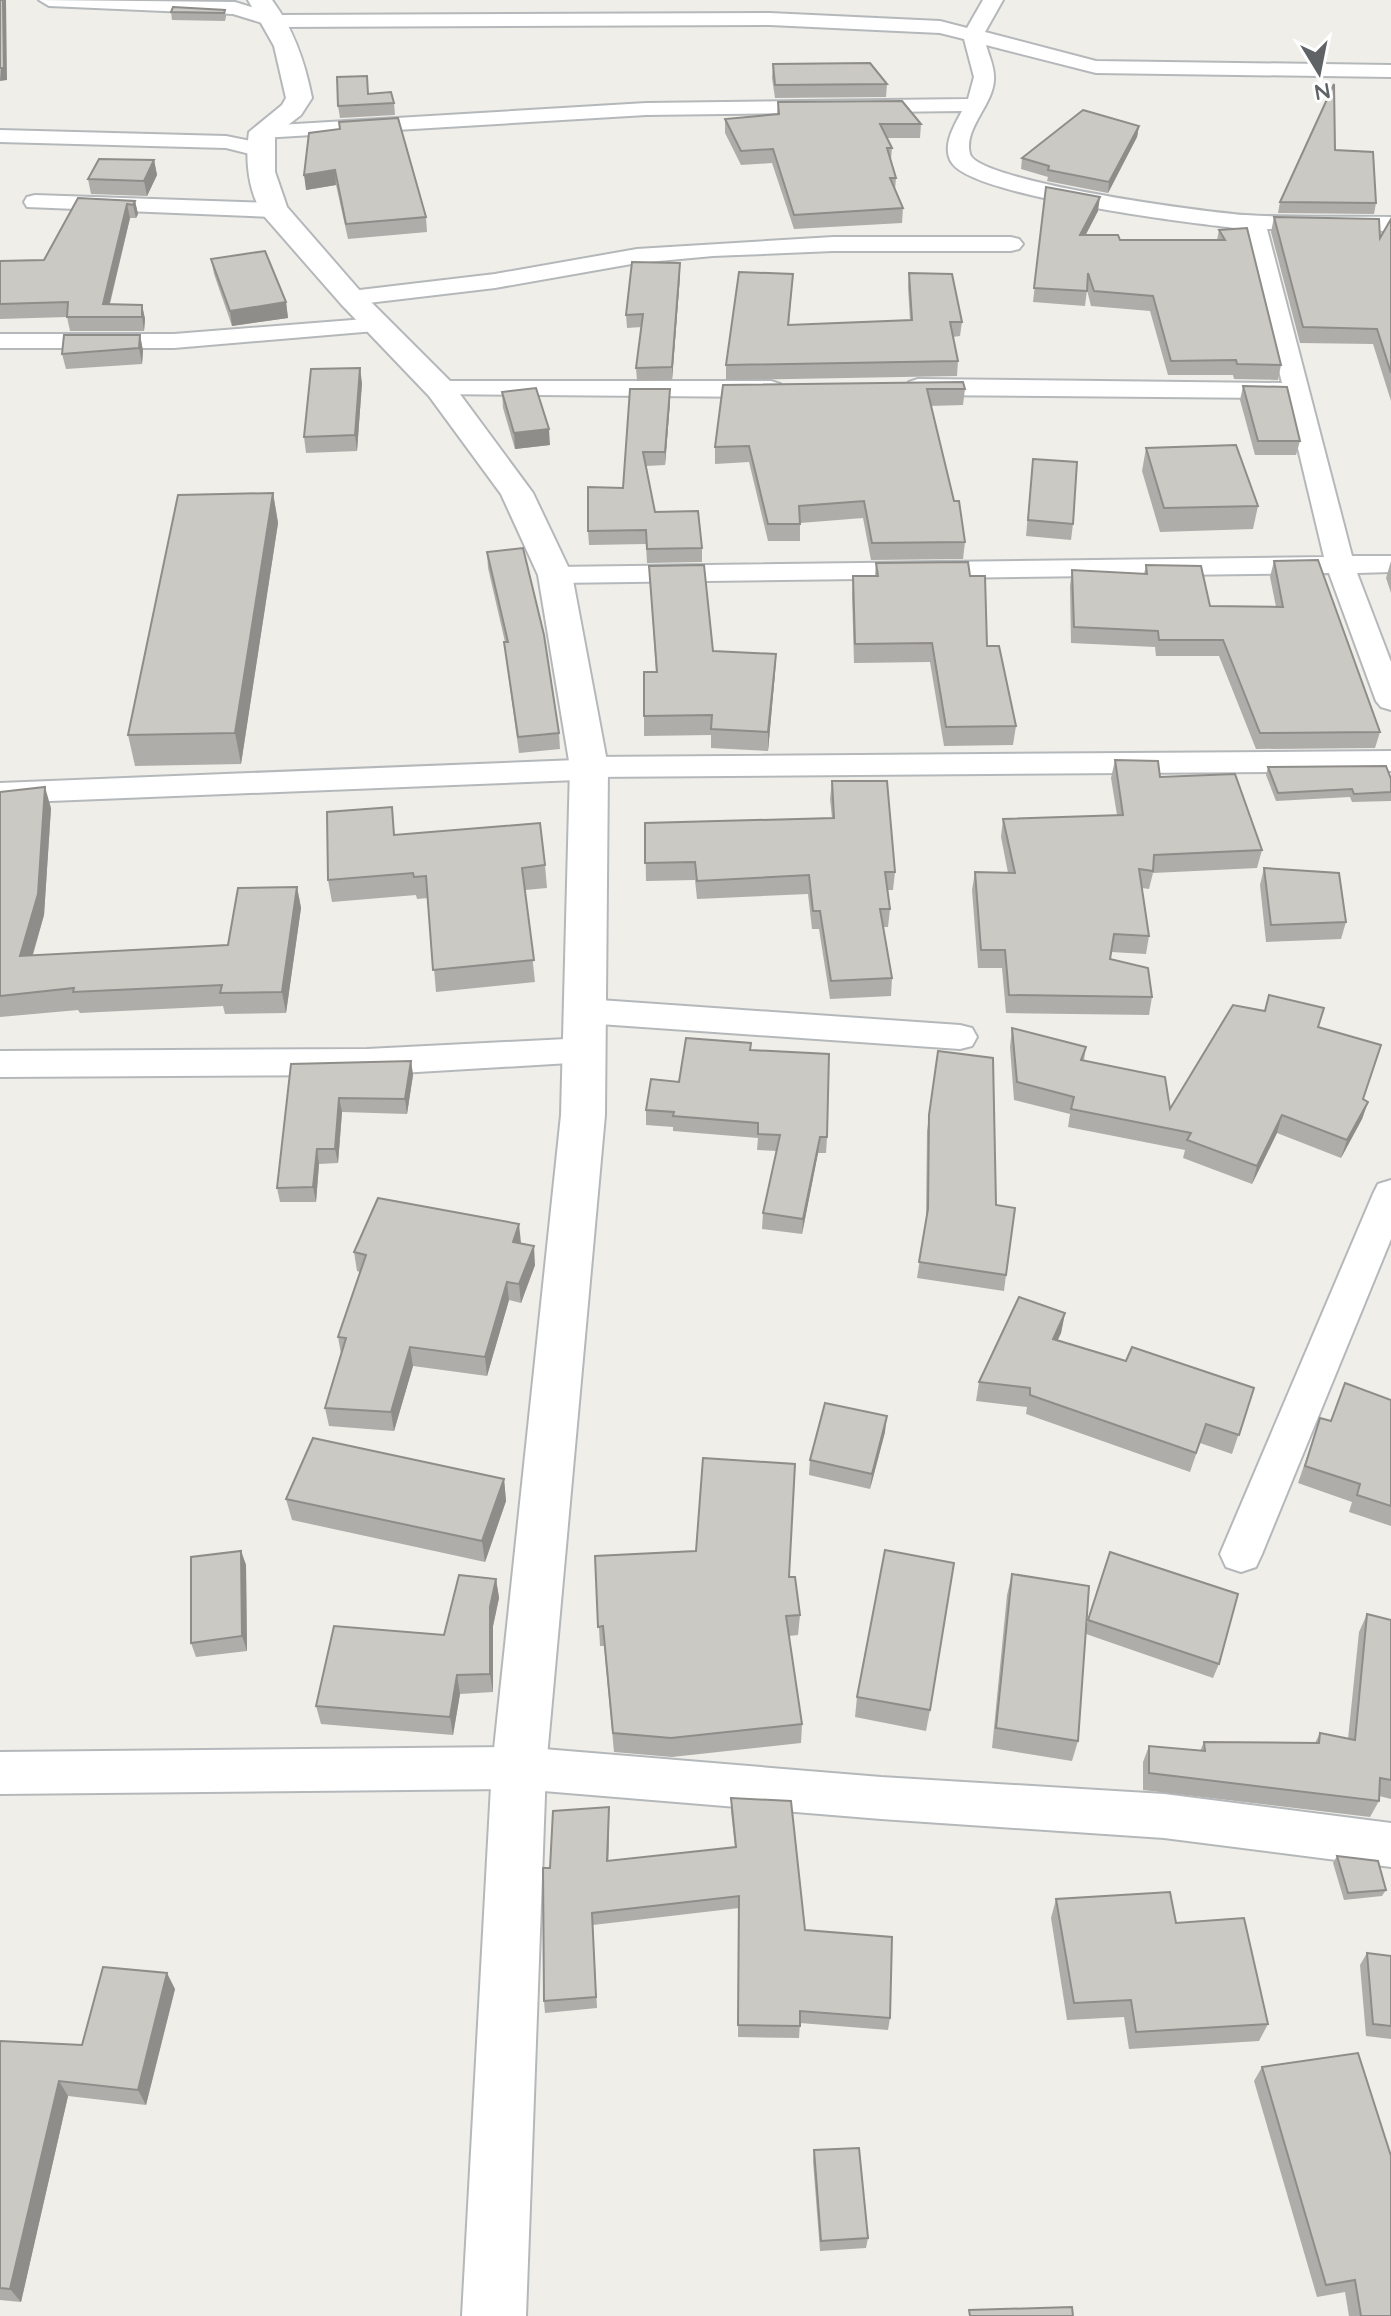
<svg xmlns="http://www.w3.org/2000/svg" width="1391" height="2316" viewBox="0 0 1391 2316" font-family="Quicksand,sans-serif">
<rect width="100%" height="100%" fill="#efeee8"/>
<g fill="none" stroke-linecap="round" stroke-linejoin="round">
<defs>
<g id="minor">
<path d="M39,0L235,2L277,15L770,13L940,21L967,28L983,0H1003L985,32L1096,61L1391,65V77L1096,73L986,45C989,56 995,68 994,80C993,105 963,129 970,154C978,182 1210,213 1245,215C1294,218 1343,216 1391,217V231L1267,229L1352,556H1391V572L1357,573L1391,662V710L1381,707L1376,701L1329,573L555,583L545,581L541,575L545,569L555,567L1324,557L1286,398L918,395L909,392L905,387L909,382L918,379L1282,383L1244,229C1197,224 974,197 952,163C941,147 954,126 962,111L646,115L262,138L251,132L262,126L646,103L968,99L974,77L964,39L940,33L770,25L275,27L233,14L49,6Z"/>
<polygon points="0,130 226,136 266,144 269,149 258,156 226,148 0,142"/>
<polygon points="35,195 274,203 282,205 285,210 282,215 274,217 27,207 24,202 27,197"/>
<polygon points="833,237 1011,237 1019,239 1023,244 1019,249 1011,251 833,251 713,256 637,263 495,288 351,305 343,303 339,298 343,293 351,291 495,274 637,249"/>
<polygon points="378,318 387,320 390,325 387,330 174,348 0,348 0,334 174,334"/>
<polygon points="440,381 771,381 780,384 784,389 780,394 771,397 431,394 427,389 431,384"/>
<polygon points="1391,751 1391,771 589,777 577,780 0,803 0,783 577,760 589,757"/>
<polygon points="585,999 960,1025 972,1028 977,1037 972,1046 960,1049 585,1023 573,1020 568,1011 573,1002"/>
<polygon points="586,1038 598,1041 603,1050 598,1059 586,1062 367,1075 0,1077 0,1051 367,1049"/>
<polygon points="1391,1180 1391,1239 1262,1554 1256,1567 1241,1572 1226,1567 1220,1554 1373,1194 1378,1184"/>
<polygon points="519,1747 881,1777 1164,1794 1391,1823 1391,1867 1164,1838 881,1819 519,1789 0,1794 0,1752"/>
</g>
<path id="tertiary" d="M248,0H272C294,30 305,62 312,98L301,115L275,135V172L287,207L361,292L451,382L533,493L572,575L608,767L605,1115L546,1768L526,2316H462L492,1768L561,1115L570,767L538,575L501,494L429,396L341,304L264,216C248,192 245,160 249,132L282,105L286,98L274,46Z"/>
</defs>
<use href="#minor" stroke="#b5b8bb" stroke-width="4"/>
<use href="#tertiary" stroke="#b5b8bb" stroke-width="4"/>
<use href="#minor" fill="#fff" fill-rule="evenodd"/>
<use href="#tertiary" fill="#fff" fill-rule="evenodd"/>
</g>
<g fill="#afada9">
<polygon points="225,10 226,17 225,21 172,20 171,12"/>
<polygon points="773,64 887,84 886,97 775,98 772,78"/>
<polygon points="368,94 394,103 395,115 340,118 338,106"/>
<polygon points="778,102 921,124 920,138 887,138 892,148 891,160 896,178 895,190 903,208 902,223 794,229 772,163 741,165 725,133 725,119 777,114"/>
<polygon points="1139,126 1137,137 1108,193 1047,181 1048,177 1021,169 1022,158"/>
<polygon points="309,133 426,217 427,232 348,239 336,185 306,190"/>
<polygon points="1335,150 1376,203 1374,214 1278,213 1280,202"/>
<polygon points="154,160 157,175 147,196 91,194 88,179"/>
<polygon points="1046,187 1098,211 1085,235 1120,240 1217,240 1219,230 1247,228 1281,365 1278,380 1234,379 1233,375 1168,375 1150,311 1091,306 1087,290 1085,306 1033,302"/>
<polygon points="78,198 135,201 138,214 136,218 130,218 110,304 142,305 145,319 144,331 70,331 67,317 0,319 0,261 44,260"/>
<polygon points="1274,217 1380,238 1391,219 1391,401 1373,344 1300,343 1271,232"/>
<polygon points="211,259 286,302 288,318 232,326 214,274"/>
<polygon points="909,273 962,322 960,336 953,337 958,361 957,376 726,380 726,365 793,274 789,325 910,320 908,287"/>
<polygon points="680,276 672,380 637,381 636,368 642,327 627,328 626,315"/>
<polygon points="140,335 143,351 142,364 66,369 62,354"/>
<polygon points="362,383 357,451 306,453 304,437"/>
<polygon points="723,385 965,389 963,405 930,406 965,542 963,559 871,560 863,518 800,523 800,541 768,541 749,462 715,464 715,447"/>
<polygon points="1243,386 1300,441 1296,455 1255,455 1240,400"/>
<polygon points="502,392 550,445 515,449 503,408"/>
<polygon points="670,402 665,465 646,466 655,512 702,548 702,562 647,563 646,544 589,545 588,531 623,488"/>
<polygon points="1146,448 1258,506 1253,529 1160,532 1142,471"/>
<polygon points="1033,459 1073,524 1071,540 1026,536"/>
<polygon points="273,493 278,523 241,764 135,766 128,735"/>
<polygon points="487,552 559,733 560,749 519,753 506,659 505,642 488,568"/>
<polygon points="1274,561 1380,732 1375,748 1256,749 1219,656 1156,656 1155,647 1071,643 1070,586 1072,570 1144,574 1146,565 1210,606 1276,607 1270,577"/>
<polygon points="1391,561 1391,593 1386,578"/>
<polygon points="876,563 970,576 987,646 1016,726 1013,745 944,746 930,662 854,663 852,595 853,576 875,576"/>
<polygon points="649,566 713,651 776,654 775,673 768,751 711,748 711,735 644,736 644,672 656,672"/>
<polygon points="1115,760 1160,777 1262,850 1257,868 1153,873 1149,889 1142,888 1149,936 1146,954 1111,952 1110,959 1152,997 1149,1015 1006,1013 1002,968 978,968 972,890 975,872 1008,873 1001,837 1003,819 1117,815 1111,778"/>
<polygon points="1268,767 1391,779 1391,801 1352,802 1350,797 1276,801 1266,775"/>
<polygon points="832,781 895,872 893,890 887,890 890,909 888,927 883,927 892,978 891,996 830,999 819,929 812,929 808,894 697,899 695,880 646,881 645,823 832,818 830,799"/>
<polygon points="0,792 51,808 44,915 33,955 228,945 297,887 301,908 286,1013 225,1014 223,1006 80,1013 78,1010 0,1017"/>
<polygon points="396,835 545,865 547,888 525,890 535,982 436,992 428,898 417,899 416,895 332,902 328,880"/>
<polygon points="1264,868 1346,922 1341,939 1266,942 1260,885"/>
<polygon points="1318,1027 1363,1100 1368,1102 1362,1119 1341,1158 1277,1133 1252,1184 1183,1158 1185,1150 1068,1127 1070,1114 1014,1100 1010,1047 1012,1028 1086,1047 1084,1061 1170,1109"/>
<polygon points="751,1050 827,1137 826,1153 818,1153 802,1234 762,1229 763,1213 777,1151 757,1150 758,1138 673,1131 673,1127 646,1125 646,1110 679,1082"/>
<polygon points="938,1051 996,1205 1006,1275 1004,1291 917,1278 926,1220 927,1131"/>
<polygon points="411,1061 413,1075 407,1114 342,1112 338,1163 319,1164 316,1202 280,1202 277,1188 291,1064"/>
<polygon points="521,1244 535,1265 521,1303 509,1300 487,1376 413,1366 394,1431 329,1426 325,1408 341,1354 338,1337 360,1272 357,1271 354,1252"/>
<polygon points="1065,1313 1061,1333 1057,1341 1126,1361 1254,1388 1232,1454 1200,1443 1190,1472 1026,1414 1027,1407 976,1401 979,1382"/>
<polygon points="1391,1400 1391,1526 1349,1512 1352,1502 1298,1483 1320,1418 1330,1421"/>
<polygon points="885,1432 870,1489 809,1475 810,1460"/>
<polygon points="504,1479 506,1501 485,1562 292,1520 286,1499"/>
<polygon points="241,1551 246,1565 247,1651 196,1657 191,1643"/>
<polygon points="1110,1552 1219,1664 1213,1678 1086,1634 1078,1741 1072,1761 992,1748 1007,1595 1012,1574 1086,1627"/>
<polygon points="595,1556 789,1577 800,1615 798,1635 789,1636 802,1724 801,1743 672,1757 614,1752 604,1646 600,1646"/>
<polygon points="496,1579 499,1598 493,1626 493,1692 460,1694 453,1735 321,1724 316,1706 444,1635"/>
<polygon points="1367,1614 1391,1620 1391,1799 1379,1796 1379,1801 1370,1817 1143,1790 1143,1762 1149,1746 1200,1751 1204,1742 1315,1743 1320,1733 1348,1739 1359,1632"/>
<polygon points="857,1697 930,1710 926,1731 855,1717"/>
<polygon points="731,1798 805,1930 890,2018 888,2030 800,2023 799,2038 738,2037 739,1908 593,1925 597,2008 545,2013 544,2001 550,1868 609,1807 608,1861 735,1847 731,1811"/>
<polygon points="1337,1856 1386,1890 1382,1896 1344,1900 1333,1863"/>
<polygon points="1056,1899 1176,1923 1268,2024 1259,2041 1129,2049 1124,2017 1067,2020 1051,1918"/>
<polygon points="1367,1953 1391,1956 1391,2039 1366,2036 1360,1965"/>
<polygon points="175,1989 146,2105 68,2096 21,2302 0,2300 0,2041 82,2045"/>
<polygon points="1262,2067 1391,2316 1349,2316 1345,2292 1317,2297 1254,2081"/>
<polygon points="814,2150 868,2238 866,2248 820,2251 813,2161"/>
</g>
<g fill="#8e8d89">
<polygon points="3,0 6,0 7,80 0,81"/>
<polygon points="1139,126 1137,137 1108,193 1109,182"/>
<polygon points="154,160 157,175 147,196 144,181"/>
<polygon points="335,170 336,185 306,190 304,175"/>
<polygon points="1100,197 1098,211 1078,250 1080,235"/>
<polygon points="135,201 138,214 136,218 133,205"/>
<polygon points="127,204 130,218 106,318 103,304"/>
<polygon points="680,263 680,276 672,380 672,367"/>
<polygon points="286,302 288,318 232,326 230,311"/>
<polygon points="142,305 145,319 144,331 142,317"/>
<polygon points="140,335 143,351 142,364 139,348"/>
<polygon points="360,368 362,383 357,451 355,435"/>
<polygon points="670,389 670,402 665,465 665,452"/>
<polygon points="549,429 550,445 515,449 514,433"/>
<polygon points="273,493 278,523 241,764 235,733"/>
<polygon points="776,654 775,673 768,751 768,732"/>
<polygon points="45,787 51,808 44,915 26,977 20,956"/>
<polygon points="297,887 301,908 286,1013 282,992"/>
<polygon points="411,1061 413,1075 407,1114 405,1099"/>
<polygon points="339,1098 342,1112 338,1163 335,1149"/>
<polygon points="1368,1102 1362,1119 1341,1158 1347,1140"/>
<polygon points="1282,1115 1277,1133 1252,1184 1257,1166"/>
<polygon points="820,1137 818,1153 802,1234 803,1219"/>
<polygon points="317,1149 319,1164 316,1202 313,1187"/>
<polygon points="519,1224 521,1243 513,1242"/>
<polygon points="534,1246 535,1265 521,1303 519,1284"/>
<polygon points="507,1282 509,1300 487,1376 485,1357"/>
<polygon points="1065,1313 1061,1333 1049,1359 1053,1339"/>
<polygon points="410,1347 413,1366 394,1431 391,1412"/>
<polygon points="887,1416 885,1432 870,1489 872,1474"/>
<polygon points="504,1479 506,1501 485,1562 482,1541"/>
<polygon points="241,1551 246,1565 247,1651 242,1636"/>
<polygon points="496,1579 499,1598 493,1626 493,1692 490,1674 490,1607"/>
<polygon points="457,1675 460,1694 453,1735 450,1717"/>
<polygon points="609,1807 609,1820 608,1874 607,1861"/>
<polygon points="167,1973 175,1989 146,2105 138,2090"/>
<polygon points="59,2081 68,2096 21,2302 10,2289"/>
</g>
<g fill="#cbc9c4" stroke="#8e8d89" stroke-width="2">
<polygon points="0,0 3,0 4,68 0,68"/>
<polygon points="173,7 225,10 224,13 171,12"/>
<polygon points="870,63 887,84 775,85 773,64"/>
<polygon points="367,76 368,94 391,92 394,103 338,106 337,77"/>
<polygon points="1334,84 1335,150 1373,152 1376,203 1280,202"/>
<polygon points="902,101 921,124 880,124 892,148 887,148 896,178 890,178 903,208 794,215 773,149 741,151 725,119 779,114 778,102"/>
<polygon points="1083,110 1139,126 1109,182 1048,170 1049,166 1022,158"/>
<polygon points="398,118 426,217 346,224 335,170 304,175 309,133 340,129 339,122"/>
<polygon points="99,159 154,160 144,181 88,179"/>
<polygon points="1046,187 1100,197 1080,235 1118,235 1120,240 1225,240 1219,230 1247,228 1281,365 1237,364 1236,360 1171,361 1153,296 1094,291 1088,273 1087,291 1034,288"/>
<polygon points="78,198 135,201 133,205 127,204 103,304 142,305 142,317 67,317 68,302 0,304 0,261 44,260"/>
<polygon points="1274,217 1379,219 1380,238 1391,219 1391,373 1377,329 1303,327"/>
<polygon points="265,251 286,302 230,311 211,259"/>
<polygon points="632,262 680,263 672,367 636,368 643,314 626,315"/>
<polygon points="739,272 793,274 788,325 912,320 909,273 952,274 962,322 950,322 958,361 726,365"/>
<polygon points="64,335 140,335 139,348 62,354"/>
<polygon points="360,368 355,435 304,437 311,369"/>
<polygon points="963,382 965,389 927,389 954,501 959,501 965,542 872,543 864,501 799,506 800,524 768,524 749,446 715,447 723,385"/>
<polygon points="1243,386 1287,387 1300,441 1258,441"/>
<polygon points="536,388 549,429 514,433 502,392"/>
<polygon points="630,389 670,389 665,452 643,452 655,512 698,511 702,548 647,549 646,530 588,531 588,487 623,488"/>
<polygon points="1236,445 1258,506 1164,508 1146,448"/>
<polygon points="1033,459 1077,462 1073,524 1028,520"/>
<polygon points="273,493 235,733 128,735 178,495"/>
<polygon points="523,548 544,635 559,733 518,737 504,642 508,642 487,552"/>
<polygon points="1318,560 1380,732 1260,733 1223,640 1159,640 1158,631 1074,627 1072,570 1147,574 1146,565 1201,566 1210,606 1283,607 1274,561"/>
<polygon points="968,562 970,576 985,576 987,646 999,646 1016,726 946,727 932,643 855,644 853,576 878,576 876,563"/>
<polygon points="704,565 713,651 776,654 768,732 711,729 712,715 644,716 644,672 657,672 649,566"/>
<polygon points="1115,760 1158,761 1160,777 1235,774 1262,850 1154,855 1153,871 1139,869 1149,936 1114,934 1110,959 1148,968 1152,997 1009,995 1005,950 981,950 975,872 1015,873 1003,819 1123,815"/>
<polygon points="1386,766 1391,779 1391,792 1354,794 1352,789 1278,793 1268,767"/>
<polygon points="832,781 887,781 895,872 885,872 890,909 880,909 892,978 831,981 820,911 813,911 809,875 697,881 695,862 645,863 645,823 834,818"/>
<polygon points="45,787 38,894 20,956 228,945 238,888 297,887 282,992 220,993 222,985 73,992 74,988 0,996 0,792"/>
<polygon points="392,807 394,835 540,823 545,865 522,868 534,960 433,970 426,876 414,877 413,873 328,880 327,812"/>
<polygon points="1264,868 1339,873 1346,922 1271,925"/>
<polygon points="1269,995 1324,1008 1318,1027 1381,1045 1363,1099 1368,1102 1347,1140 1282,1115 1257,1166 1187,1140 1191,1133 1071,1109 1074,1097 1017,1082 1012,1028 1086,1047 1081,1060 1165,1077 1170,1109 1233,1005 1265,1011"/>
<polygon points="686,1038 751,1043 750,1050 829,1054 827,1137 820,1137 803,1219 763,1213 780,1135 758,1134 758,1123 673,1116 674,1112 646,1110 651,1079 679,1082"/>
<polygon points="938,1051 993,1058 996,1205 1015,1208 1006,1275 919,1262 928,1209 929,1115"/>
<polygon points="411,1061 405,1099 339,1098 335,1149 317,1149 313,1187 277,1188 291,1064"/>
<polygon points="378,1198 519,1224 513,1242 534,1246 519,1284 507,1282 485,1357 410,1347 391,1412 325,1408 346,1338 338,1337 366,1255 354,1252"/>
<polygon points="1019,1297 1065,1313 1053,1339 1126,1361 1132,1347 1254,1388 1239,1435 1206,1424 1196,1453 1030,1395 1030,1388 979,1382"/>
<polygon points="1345,1383 1391,1400 1391,1506 1357,1495 1360,1484 1305,1466 1320,1418 1331,1421"/>
<polygon points="825,1403 887,1416 872,1474 810,1460"/>
<polygon points="313,1438 504,1479 482,1541 286,1499"/>
<polygon points="703,1458 795,1464 789,1577 795,1577 800,1615 786,1616 802,1724 671,1738 613,1733 603,1626 598,1627 595,1556 696,1551"/>
<polygon points="885,1550 954,1563 930,1710 857,1697"/>
<polygon points="241,1551 242,1636 191,1643 191,1557"/>
<polygon points="1110,1552 1238,1594 1219,1664 1088,1620"/>
<polygon points="1012,1574 1089,1586 1078,1741 996,1728"/>
<polygon points="459,1575 496,1579 490,1607 490,1674 457,1675 450,1717 316,1706 334,1626 444,1635"/>
<polygon points="1367,1614 1391,1620 1391,1780 1380,1778 1379,1801 1149,1773 1149,1746 1205,1751 1204,1742 1319,1743 1320,1733 1355,1740"/>
<polygon points="731,1798 791,1801 805,1930 892,1937 890,2018 800,2011 800,2026 738,2025 739,1896 592,1913 596,1997 544,2001 543,1868 550,1868 553,1811 609,1807 607,1861 736,1847"/>
<polygon points="1337,1856 1378,1861 1386,1890 1348,1893"/>
<polygon points="1170,1892 1176,1923 1244,1918 1268,2024 1136,2032 1131,2000 1074,2003 1056,1899"/>
<polygon points="1367,1953 1391,1956 1391,2026 1373,2024"/>
<polygon points="103,1967 167,1973 138,2090 59,2081 10,2289 0,2288 0,2041 82,2045"/>
<polygon points="1358,2053 1391,2156 1391,2316 1361,2316 1355,2280 1326,2285 1262,2067"/>
<polygon points="859,2148 868,2238 821,2241 814,2150"/>
<polygon points="1072,2307 1073,2316 970,2316 969,2310"/>
</g>
<g transform="translate(1319 72) rotate(170)" stroke="#ffffff" stroke-width="6" paint-order="stroke">
<path d="M0-6L14 30L0 20L-14 30Z" fill="#5f6366"/>
<text y="-12" font-size="22" font-weight="bold" text-anchor="middle" fill="#5f6366">N</text>
</g>
</svg>
